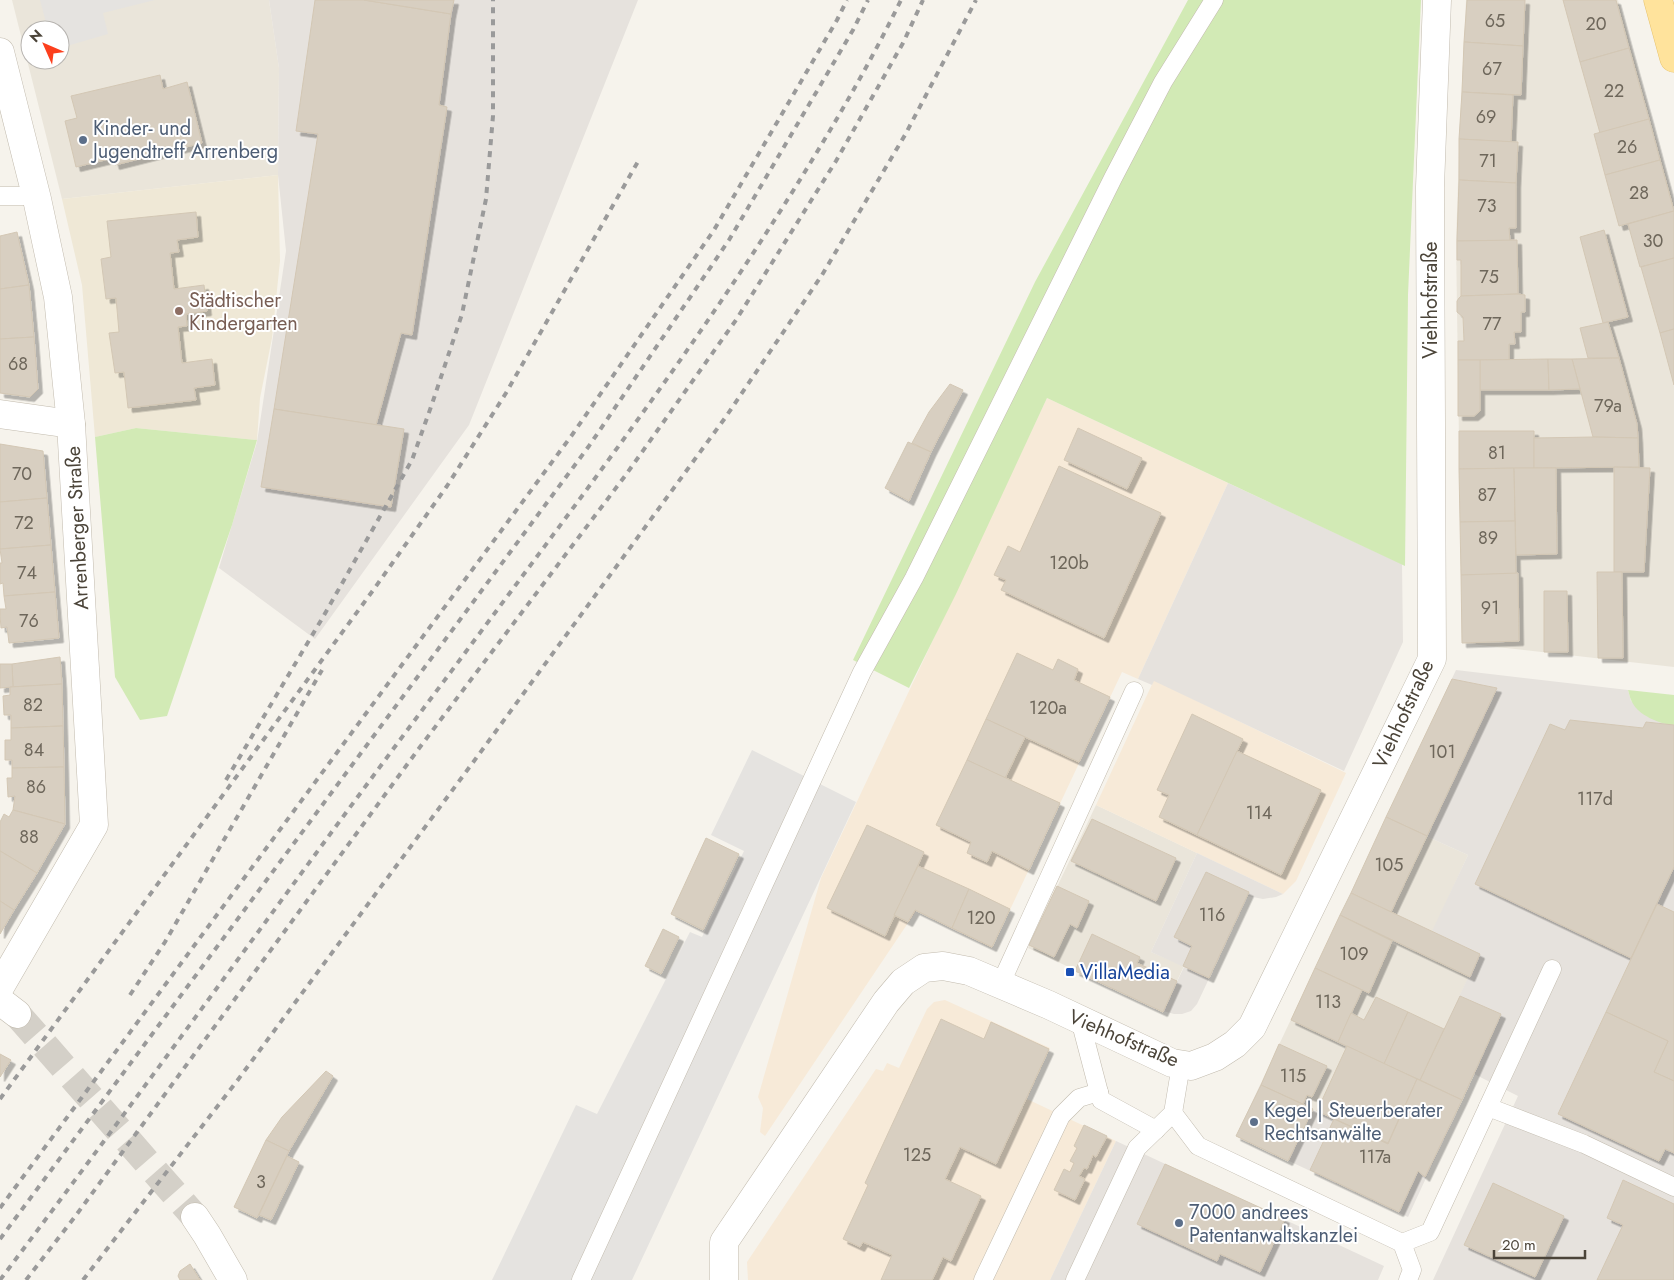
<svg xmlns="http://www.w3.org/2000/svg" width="1674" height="1280" viewBox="0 0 1674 1280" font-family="Jost,sans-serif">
<defs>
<filter id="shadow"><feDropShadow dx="4.5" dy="4.5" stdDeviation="0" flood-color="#0004"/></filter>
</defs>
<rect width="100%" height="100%" fill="#f6f3ec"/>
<g fill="#eae5da" fill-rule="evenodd">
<path d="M12,0H269L279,68L278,175L62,199ZM30,30H60V60H30Z"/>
<polygon points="1466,0 1618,0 1674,204 1674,667 1462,643 1456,242 1460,122"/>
<polygon points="1096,805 1197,853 1151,952 1184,966 1163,1011 1028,948"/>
<polygon points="1386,818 1468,855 1433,931 1480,953 1420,1080 1418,1079 1387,1144 1260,1085"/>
</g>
<g fill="#f7ead8">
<polygon points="1047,398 1228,483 1138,679 1122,672 992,948 916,911 765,1136 760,1132 763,1108 758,1097 821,878"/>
<polygon points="1154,680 1346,773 1296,881 1283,894 1096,805"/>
<polygon points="945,1000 1050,1048 1027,1099 1116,1141 1050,1280 748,1280 747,1262 876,1069 883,1071 887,1063 899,1068 927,1009 934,1002"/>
</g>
<g fill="#e6e2dd">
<polygon points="269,0 638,0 469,425 315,639 219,568 257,442 286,251 278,175 279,68"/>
<polygon points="1228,483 1402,564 1403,642 1344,771 1154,681 1152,685 1138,679"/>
<polygon points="1456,670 1628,690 1631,701 1674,726 1674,1280 1433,1280 1518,1096 1474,1074 1408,1217 1236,1136 1260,1085 1387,1144 1418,1079 1420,1080 1479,954 1432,931 1468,855 1386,818"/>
<polygon points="1197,853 1283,894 1276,897 1263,899 1248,896 1197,1004 1191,1011 1182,1014 1174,1014 1163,1011 1184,967 1151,952"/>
<polygon points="1116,1141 1384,1266 1378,1280 1050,1280"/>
</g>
<polygon fill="#efe8d6" points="278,175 280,261 272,338 260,398 257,440 136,428 95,437 82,285 62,199"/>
<g fill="#d2eab5">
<polygon points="1188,0 1421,0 1408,295 1405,566 1047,398 956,594 909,688 853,660 1035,282"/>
<polygon points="136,428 257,440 232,525 167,716 140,720 115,677 95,437"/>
<path d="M1628,690L1674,695V726C1659,723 1639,716 1632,702C1630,699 1629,693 1628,690Z"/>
</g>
<g fill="#e5e3e0">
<polygon points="40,0 155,0 103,13 108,34 60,48 60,30 48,30"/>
<polygon points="752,750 856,802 632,1280 492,1280 576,1105 597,1114 690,932 702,937 744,851 711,835"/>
</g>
<g fill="#d8cfc1" stroke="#d3c7b4" filter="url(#shadow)">
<polygon points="315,0 364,0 451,14 439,105 447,107 412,335 401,333 376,425 274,409 318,134 296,131"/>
<polygon points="364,0 454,0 451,14"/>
<polygon points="1467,0 1525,0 1523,46 1464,42"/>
<polygon points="1563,0 1616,0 1629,48 1580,62"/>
<polygon points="1464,42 1523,46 1521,95 1462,92"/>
<polygon points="1629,48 1649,119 1600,133 1580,62"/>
<polygon points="160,75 163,89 187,82 202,143 115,165 113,158 76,167 65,121 77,118 71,96"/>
<polygon points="1462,92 1513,95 1511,142 1459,139"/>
<polygon points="1649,119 1660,160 1605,175 1594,134"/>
<polygon points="1459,139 1518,142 1516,183 1459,180"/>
<polygon points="1660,160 1674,211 1619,226 1605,175"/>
<polygon points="1459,180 1516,183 1516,228 1509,228 1510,241 1457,241"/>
<polygon points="1674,211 1674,258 1640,267 1628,224"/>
<polygon points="196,212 198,237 177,240 179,252 170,253 174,289 204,285 207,311 186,314 187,326 178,327 182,363 212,359 215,385 194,388 196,400 128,408 124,372 115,373 109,333 119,332 116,298 106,299 101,259 111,257 107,221"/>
<polygon points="1604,230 1628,317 1603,323 1580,237"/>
<polygon points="17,232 29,285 0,289 0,236"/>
<polygon points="1517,240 1518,294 1461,296 1461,260 1457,260 1457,241"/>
<polygon points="1674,258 1674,329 1660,333 1641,267"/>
<polygon points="29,285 34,337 0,339 0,289"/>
<polygon points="1518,294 1525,295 1525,312 1521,312 1521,332 1514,332 1515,344 1509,344 1509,360 1458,360 1458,341 1464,341 1463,317 1457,312 1457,301 1459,298 1461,296"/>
<polygon points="1608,322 1619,358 1588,358 1580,328"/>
<polygon points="1674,329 1674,385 1660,333"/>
<polygon points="34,337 38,389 30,397 0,393 0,339"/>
<polygon points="1619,358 1637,424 1638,438 1593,437 1572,359"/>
<polygon points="1548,359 1549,390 1480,390 1480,360"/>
<polygon points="1548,359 1572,359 1580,389 1549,390"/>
<polygon points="1458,360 1480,360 1480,411 1474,416 1458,416"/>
<polygon points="950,384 963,390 931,452 912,443 929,412"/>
<polygon points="274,409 404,429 391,507 261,487"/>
<polygon points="1078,428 1142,458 1127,489 1064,460"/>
<polygon points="1459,431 1534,431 1534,468 1459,469"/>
<polygon points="1593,437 1638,438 1639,467 1534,468 1534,438"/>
<polygon points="908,442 931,452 909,501 885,488"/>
<polygon points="0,444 43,451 47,498 0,502"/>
<polygon points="1059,466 1161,513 1104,638 1001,590 1006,580 994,575 1008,546 1020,552"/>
<polygon points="1614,467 1650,468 1644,572 1614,572"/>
<polygon points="1514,468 1515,521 1460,522 1459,469"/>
<polygon points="1514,468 1556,468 1557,554 1516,555"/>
<polygon points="47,498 51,545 0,549 0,502"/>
<polygon points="1515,521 1516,574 1461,575 1460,522"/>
<polygon points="51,545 55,592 4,596 3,583 0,584 0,563 2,563 0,549"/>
<polygon points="1597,572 1622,572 1623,658 1598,658"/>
<polygon points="1518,573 1519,641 1462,643 1461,575"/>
<polygon points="1544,591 1567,591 1568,652 1544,652"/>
<polygon points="55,592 59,638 9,643 7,627 1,628 0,615 0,609 6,609 4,596"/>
<polygon points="1017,653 1053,670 1058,659 1078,669 1074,680 1110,697 1079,762 986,719"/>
<polygon points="60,657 62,684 13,687 12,664"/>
<polygon points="0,664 12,664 13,687 0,688"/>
<polygon points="1452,679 1497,688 1427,836 1386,817"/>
<polygon points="62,684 63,726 11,728 11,715 4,715 3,696 10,695 10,687"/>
<polygon points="1192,714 1243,739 1197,835 1159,817 1169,795 1157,790"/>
<polygon points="986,719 1025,737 1005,778 967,760"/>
<polygon points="1570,720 1643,728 1646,722 1674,725 1674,867 1631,958 1475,884 1550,724 1565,730"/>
<polygon points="63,726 64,767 12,768 12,760 5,760 5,740 11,740 11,728"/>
<polygon points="1237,751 1321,790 1281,875 1197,835"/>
<polygon points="967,760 1060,803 1029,870 992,851 987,862 967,853 971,842 936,825"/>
<polygon points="64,767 65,824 13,810 15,796 8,797 7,778 12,778 12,768"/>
<polygon points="13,810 65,824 37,873 0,851 0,822 4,814 9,817"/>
<polygon points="1386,817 1427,836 1391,912 1351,893"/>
<polygon points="1092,819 1176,858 1156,901 1071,861"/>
<polygon points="867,825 924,852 885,936 827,908"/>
<polygon points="706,838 739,854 703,930 671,914"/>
<polygon points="0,851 37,873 14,910 0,901"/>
<polygon points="918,866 969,889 952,928 915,910 908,922 894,915"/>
<polygon points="1206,872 1249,892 1209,978 1183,966 1192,946 1174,937"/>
<polygon points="1057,886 1089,901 1077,928 1070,924 1054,957 1029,945"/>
<polygon points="969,889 1010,909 992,947 952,928"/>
<polygon points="1351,893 1480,954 1470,977 1340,915"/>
<polygon points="0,901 14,910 0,934"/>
<polygon points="1657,904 1674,912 1674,1081 1654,1072 1668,1041 1606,1012"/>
<polygon points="1340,915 1392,941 1369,993 1315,968"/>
<polygon points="663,929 679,937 661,974 645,966"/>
<polygon points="1092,934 1140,957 1137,963 1177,981 1163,1012 1075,971"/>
<polygon points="1315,968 1362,990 1338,1042 1291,1020"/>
<polygon points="1460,996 1501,1014 1462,1100 1420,1080"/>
<polygon points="1376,997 1408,1012 1384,1064 1338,1042 1351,1013 1364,1020"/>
<polygon points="1408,1012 1444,1029 1420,1080 1384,1064"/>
<polygon points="1606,1012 1668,1041 1654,1072 1674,1081 1674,1153 1665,1149 1659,1161 1558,1114"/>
<polygon points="941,1019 984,1039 991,1022 1049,1049 996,1164 960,1147 945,1179 981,1196 951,1261 943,1257 932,1280 881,1280 892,1255 863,1242 860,1247 843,1239 868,1185 865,1183"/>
<polygon points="1279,1044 1327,1066 1312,1097 1307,1095 1303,1104 1261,1085"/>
<polygon points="1347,1046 1417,1079 1388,1143 1317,1111"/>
<polygon points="0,1054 11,1060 0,1077"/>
<polygon points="326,1071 333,1076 289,1151 266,1140 282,1117"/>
<polygon points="1417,1079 1462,1100 1425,1177 1418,1171 1399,1212 1310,1170 1334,1119 1388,1144"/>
<polygon points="1261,1085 1313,1109 1288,1161 1236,1136"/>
<polygon points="1084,1125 1107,1136 1096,1157 1093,1155 1087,1169 1084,1168 1079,1176 1085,1179 1075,1200 1054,1190 1064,1169 1070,1172 1074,1163 1070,1161 1077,1148 1074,1146"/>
<polygon points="266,1140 289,1151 257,1218 234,1207"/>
<polygon points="287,1156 299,1162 271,1220 259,1215"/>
<polygon points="1165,1164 1285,1219 1260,1272 1220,1254 1217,1261 1137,1224"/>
<polygon points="1623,1180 1674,1204 1674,1280 1597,1280 1623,1225 1607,1218"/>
<polygon points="1493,1183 1564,1216 1535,1277 1464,1245"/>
<polygon points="190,1264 200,1280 180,1280 178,1276 180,1271"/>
</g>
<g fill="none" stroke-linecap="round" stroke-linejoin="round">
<polyline stroke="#d4d0c8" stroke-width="28" stroke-dasharray="28 14" stroke-linecap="butt" points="17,1014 195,1217"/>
<defs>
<g id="lane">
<polyline points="0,196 36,196"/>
<polyline points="1001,983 1134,691"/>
<polyline points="1080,1020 1101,1100 1156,1130"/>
<polyline points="1488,1107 1584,1144 1674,1187"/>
<polyline points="1173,1113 1198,1146 1402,1243 1430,1232 1552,969"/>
<polyline points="1402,1243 1412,1270 1408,1280"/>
<polyline points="581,1280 862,672 914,578 1113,178 1163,82 1214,0"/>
<polyline points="983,1280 1061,1116 1079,1098 1099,1092"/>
<polyline points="1075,1280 1137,1148 1173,1113 1181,1065"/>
</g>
<g id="street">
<polyline points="0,52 37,199 58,297 71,424 94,825 0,987"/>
<polyline points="0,414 71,424"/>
<polyline points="0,1001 17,1014"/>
<polyline points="195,1217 207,1235 233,1280"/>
<polyline points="724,1280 724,1242 886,1002 903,982 924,968 943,966 969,971 1049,1005 1172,1063 1191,1066 1215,1057 1235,1044 1252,1027 1432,659 1430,187 1437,0"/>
</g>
<polyline id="primary" points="1658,0 1674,58"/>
</defs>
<use href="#lane" stroke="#c2bbae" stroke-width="19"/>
<use href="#street" stroke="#c2bbae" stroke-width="29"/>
<use href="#primary" stroke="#e6c16a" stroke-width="29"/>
<use href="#lane" stroke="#fff" stroke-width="18"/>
<use href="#street" stroke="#fff" stroke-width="28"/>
<use href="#primary" stroke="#ffe39c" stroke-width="28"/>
<g stroke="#9a9a9a" stroke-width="4" stroke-dasharray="6 6" stroke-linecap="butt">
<polyline points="226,780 323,617 412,460 432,404 462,314 486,199 493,116 493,0"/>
<polyline points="130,995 165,942 322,670"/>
<polyline points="0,1099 374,589 447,486 506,393 640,158"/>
<polyline points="0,1208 572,435 714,230 837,20 847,0"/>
<polyline points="0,1239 589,446 729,240 853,30 868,0"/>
<path d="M0,1280C152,1079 299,874 450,673C552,536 656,400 750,258C804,175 857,90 901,0"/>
<polyline points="26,1280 74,1218 420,747 625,476 736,320 836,161 903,43 923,0"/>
<polyline points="83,1280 237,1081 477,757 725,418 822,275 905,135 976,0"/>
</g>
</g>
<g fill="#5c6f8a" stroke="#fff" stroke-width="2">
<circle cx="83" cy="140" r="5"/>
<circle cx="1254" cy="1122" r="5"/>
<circle cx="1179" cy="1223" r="5"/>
</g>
<circle fill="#8d6e63" stroke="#fff" stroke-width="2" cx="179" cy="311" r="5"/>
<rect fill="#1a4fb4" stroke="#fff" stroke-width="2" x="1065" y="967" width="10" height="10" rx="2.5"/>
<g text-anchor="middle" stroke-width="4" stroke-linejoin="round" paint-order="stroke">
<g font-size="18" fill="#6e675b">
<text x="1495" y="27">65</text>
<text x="1596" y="30">20</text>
<text x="1492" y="75">67</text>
<text x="1614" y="97">22</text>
<text x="1486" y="123">69</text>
<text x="1627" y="153">26</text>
<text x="1488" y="167">71</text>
<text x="1639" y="199">28</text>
<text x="1487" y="212">73</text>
<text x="1653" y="247">30</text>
<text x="1489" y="283">75</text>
<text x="1492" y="330">77</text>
<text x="18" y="370">68</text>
<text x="1608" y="412">79a</text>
<text x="1497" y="459">81</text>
<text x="22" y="480">70</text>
<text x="1487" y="501">87</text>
<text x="24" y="529">72</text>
<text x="1488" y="544">89</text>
<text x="1069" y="569">120b</text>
<text x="27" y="579">74</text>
<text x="1490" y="614">91</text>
<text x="29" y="627">76</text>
<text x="33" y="711">82</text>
<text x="1048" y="714">120a</text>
<text x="34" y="756">84</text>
<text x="1442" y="758">101</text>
<text x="36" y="793">86</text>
<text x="1595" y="805">117d</text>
<text x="1259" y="819">114</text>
<text x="29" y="843">88</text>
<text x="1389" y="871">105</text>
<text x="1212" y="921">116</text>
<text x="981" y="924">120</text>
<text x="1354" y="960">109</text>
<text x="1328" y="1008">113</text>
<text x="1293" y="1082">115</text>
<text x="917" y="1161">125</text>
<text x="1375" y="1163">117a</text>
<text x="261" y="1188">3</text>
</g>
<g font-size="20" fill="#4e5e75" stroke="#fff" text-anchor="start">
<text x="93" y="135">Kinder- und<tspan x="93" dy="23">Jugendtreff Arrenberg</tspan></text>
<text x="1264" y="1117">Kegel | Steuerberater<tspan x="1264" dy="23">Rechtsanwälte</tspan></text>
<text x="1189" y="1219">7000 andrees<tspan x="1189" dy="23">Patentanwaltskanzlei</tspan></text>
</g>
<g font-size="20" fill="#785e54" stroke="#fff" text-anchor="start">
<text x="189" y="307">Städtischer<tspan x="189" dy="23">Kindergarten</tspan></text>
</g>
<g font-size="20" fill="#4b4439" stroke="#fff">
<text transform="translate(1430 300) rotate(-90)" y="7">Viehhofstraße</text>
<text transform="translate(77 528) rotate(-93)" y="7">Arrenberger Straße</text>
<text transform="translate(1403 714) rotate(-65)" y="7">Viehhofstraße</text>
<text transform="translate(1124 1038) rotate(23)" y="7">Viehhofstraße</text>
</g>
<g font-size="20" fill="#164399" stroke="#fff" text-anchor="start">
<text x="1080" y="979">VillaMedia</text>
</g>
</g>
<g transform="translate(45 45) rotate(315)"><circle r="24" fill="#ffffff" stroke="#b7b4b0"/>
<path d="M0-4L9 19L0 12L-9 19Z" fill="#fc3f1d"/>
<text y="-8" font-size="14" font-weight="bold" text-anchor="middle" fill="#4b4439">N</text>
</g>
<path d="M1494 1250v8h91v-8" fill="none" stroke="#4b4439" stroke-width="2.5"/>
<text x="1502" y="1250" font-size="15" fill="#4b4439" stroke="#ffffff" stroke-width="4" paint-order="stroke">20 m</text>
</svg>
